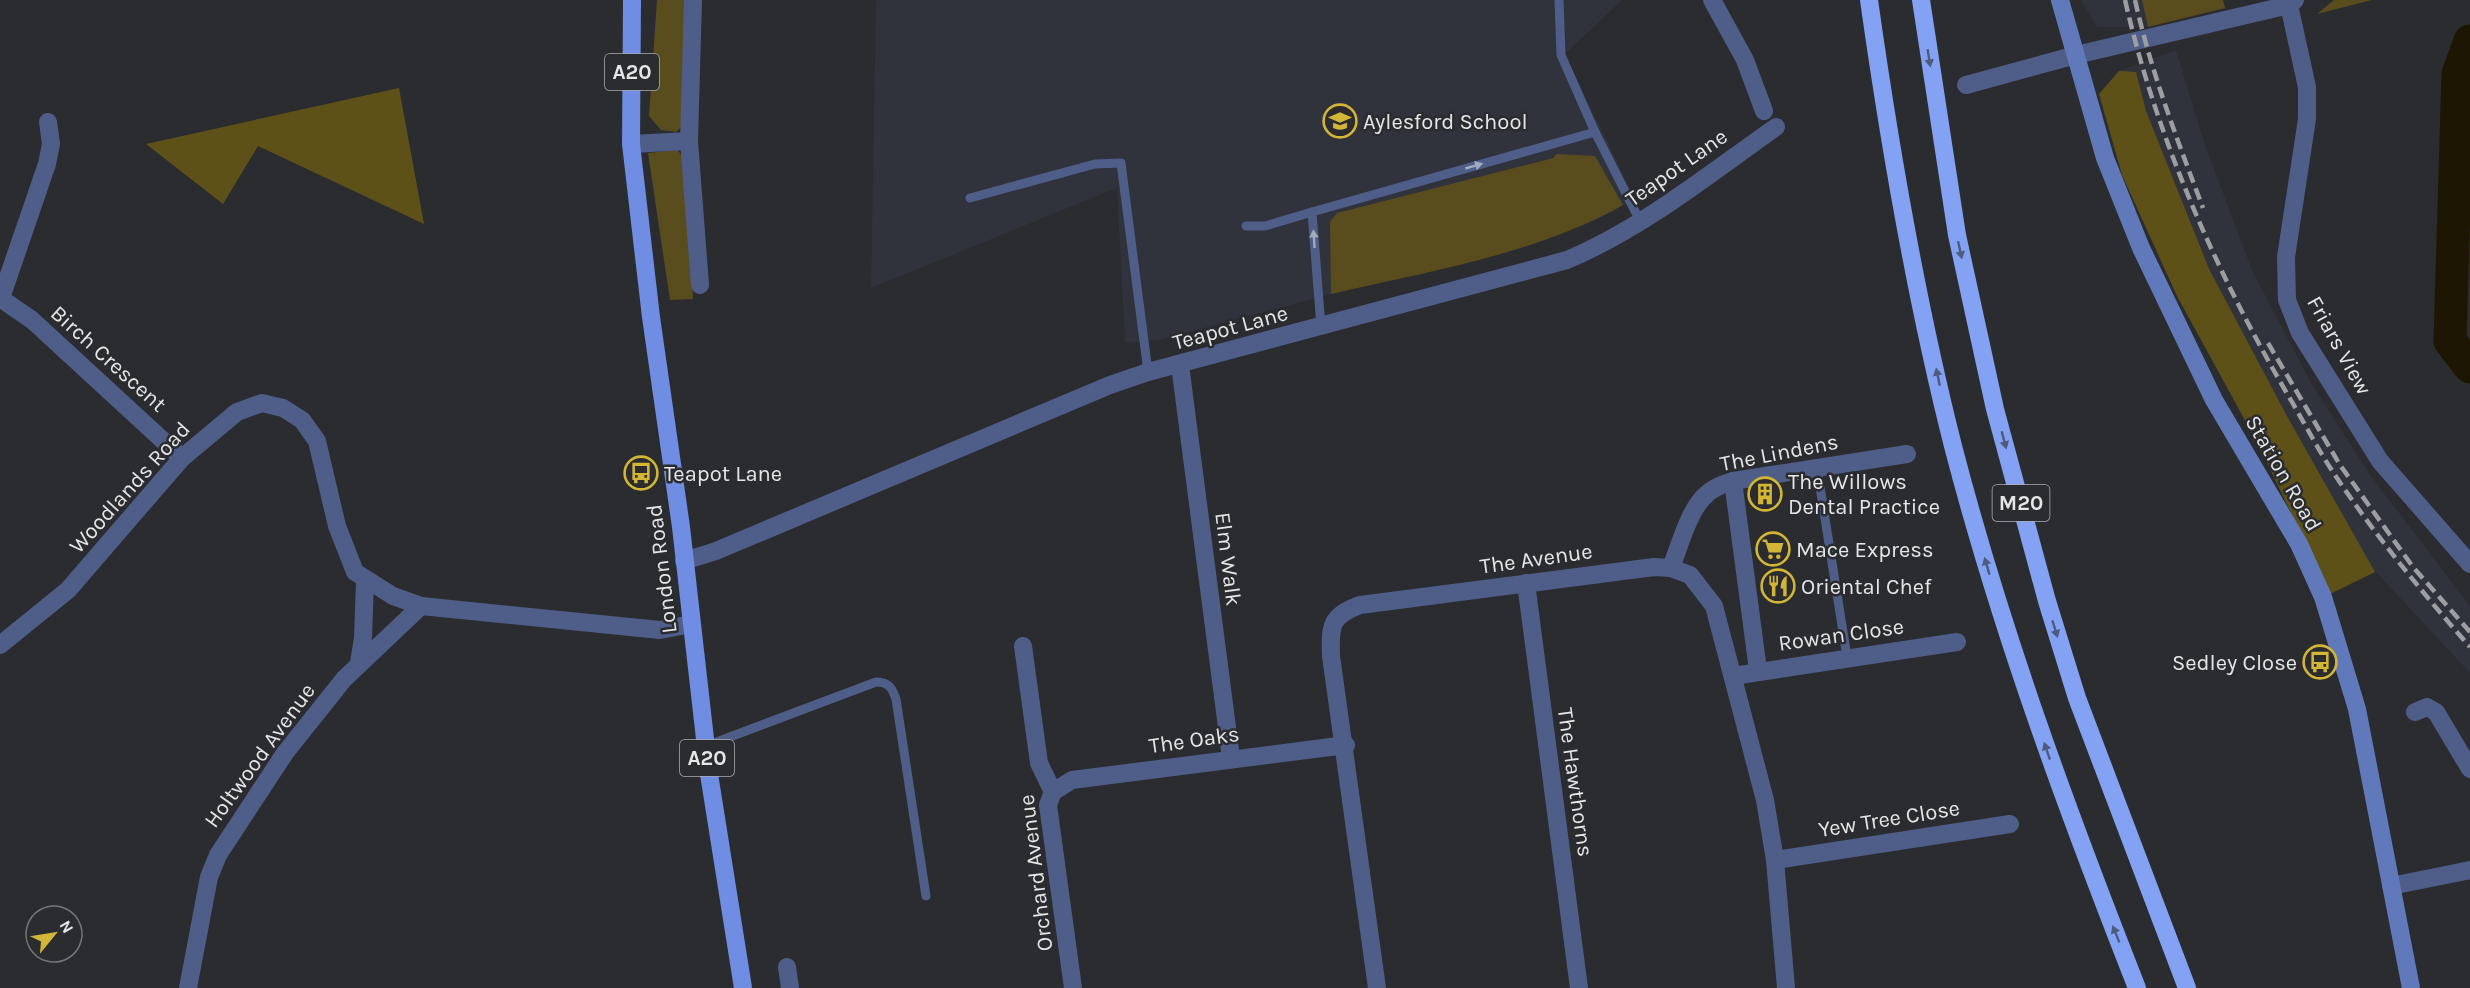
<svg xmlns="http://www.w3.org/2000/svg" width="2470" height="988" viewBox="0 0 2470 988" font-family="Karla,sans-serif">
<rect width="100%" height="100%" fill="#2b2c2f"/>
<g fill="#30333c">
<polygon points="876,0 1622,0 1565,54 1635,199 1590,223 1483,258 1331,294 1160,340 1125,343 1117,188 871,288"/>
<polygon points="2081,0 2142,0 2148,27 2097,27"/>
<polygon points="2176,50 2205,145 2252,270 2311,383 2371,476 2470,606 2470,673 2376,572 2331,560 2099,94 2119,71"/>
</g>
<g fill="#594d1e">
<polygon points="657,0 687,0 685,124 676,132 661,130 649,116"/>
<polygon points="2142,0 2223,0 2225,8 2148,27"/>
<polygon points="2334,0 2372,0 2317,14"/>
<polygon points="678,150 684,160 693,299 670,300 648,153"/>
<path d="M1556,154L1595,156L1623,205C1534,255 1429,271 1331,294L1330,222L1337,213L1554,158Z"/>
</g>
<g fill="#5e5118">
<polygon points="2119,71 2136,72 2146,111 2209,269 2288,418 2375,572 2330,594 2258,444 2177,296 2122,175 2099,94"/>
<polygon points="399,88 424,224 258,146 223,204 146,144"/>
</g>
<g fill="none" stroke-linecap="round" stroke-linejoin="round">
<polyline stroke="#1c1602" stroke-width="33" points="2470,41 2458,74 2450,341 2470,367"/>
<g stroke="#4e5e88" stroke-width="9">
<polyline points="1559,0 1561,55 1595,132"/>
<polyline points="970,198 1095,164 1121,163 1148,372"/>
<polyline points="1246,226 1265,226 1312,212"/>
<polyline points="1321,327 1312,212 1595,132 1640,221"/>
<polyline points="1817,468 1847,657"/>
<path d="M706,746L876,682C889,682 892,688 896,699L926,896"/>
</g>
<g stroke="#4e5e88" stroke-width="18">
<polyline points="693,0 689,141 700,285"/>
<polyline points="1712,0 1745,60 1764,111"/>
<polyline points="2289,5 2307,87 2307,119 2286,257 2287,300 2300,333 2380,461 2470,564"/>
<polyline points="1966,85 2076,55 2289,5 2295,0"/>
<polyline points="631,144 689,141"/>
<polyline points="0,298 32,320 182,458"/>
<polyline points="1,298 47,164 51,144 48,122"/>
<polyline points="1180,365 1231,758"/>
<polyline points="1733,481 1758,670"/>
<path d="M684,561L716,551L1110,385L1148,372L1567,260C1643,228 1709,174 1776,127"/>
<path d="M1671,568C1679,547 1690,507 1707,494C1714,487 1724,484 1733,481L1907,454"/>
<polyline points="1526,583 1579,988"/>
<polyline points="0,645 68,590 182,458 237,412 262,403 283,408 302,420 317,441 337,526 355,572 393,596 421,606 660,630 691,624"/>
<polyline points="1023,646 1039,763 1053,792 1048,805 1073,988"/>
<polyline points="359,663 363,638 365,581"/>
<polyline points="1733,676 1957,642"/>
<polyline points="2415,712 2427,707 2436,712 2470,769"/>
<polyline points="1053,792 1072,780 1346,745"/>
<polyline points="1775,860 2010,824"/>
<polyline points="2391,886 2470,870"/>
<polyline points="787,967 790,988"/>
<polyline points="188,988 209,877 218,855 285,753 344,679 421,606"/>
<path d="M1377,988L1331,656C1330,626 1330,616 1360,605L1654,567L1671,568L1690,575L1714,606L1765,800L1775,860L1786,988"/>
</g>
<polyline stroke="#6079bb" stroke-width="18" points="2060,0 2105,158 2141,248 2214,400 2299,544 2323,597 2357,709 2411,988"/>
<polyline stroke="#6e8de3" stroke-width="18" points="632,0 631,144 651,317 681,527 709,774 743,988"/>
<g stroke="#83a2f4" stroke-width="18">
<path d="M1869,0C1890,149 1916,300 1953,446C2001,631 2067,810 2137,988"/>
<polyline points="1921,0 1957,235 1995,409 2047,601 2077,698 2187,988"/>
</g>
<g stroke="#9d9ea1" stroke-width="4.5" stroke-dasharray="12 6" stroke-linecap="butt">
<path d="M2125,0C2157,140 2217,274 2289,397C2304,422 2317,448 2333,472C2374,534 2421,591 2470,647"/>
<path d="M2135,0C2151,72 2177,139 2203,208"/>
<polyline points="2268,343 2340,465 2413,567 2470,632"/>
</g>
</g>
<defs><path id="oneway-solid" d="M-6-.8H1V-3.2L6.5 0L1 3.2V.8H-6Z" transform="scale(1.5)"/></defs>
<g fill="#4e5b7e">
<use href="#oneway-solid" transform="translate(1929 58) rotate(81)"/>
<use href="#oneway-solid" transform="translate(1960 250) rotate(78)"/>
<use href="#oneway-solid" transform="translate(1938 377) rotate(-102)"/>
<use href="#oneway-solid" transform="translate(2004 440) rotate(75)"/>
<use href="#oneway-solid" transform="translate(1987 566) rotate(-106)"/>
<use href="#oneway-solid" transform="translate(2055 629) rotate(73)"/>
<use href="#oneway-solid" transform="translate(2047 751) rotate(-109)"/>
<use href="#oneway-solid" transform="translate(2116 934) rotate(-112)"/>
</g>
<g fill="#a1a9bd">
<use href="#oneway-solid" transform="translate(1474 166) rotate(-16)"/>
<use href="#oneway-solid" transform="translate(1314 239) rotate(-94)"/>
</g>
<defs>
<symbol id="school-ring" viewBox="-11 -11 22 22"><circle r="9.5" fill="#2b2c2f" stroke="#d3b635" stroke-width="1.5"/><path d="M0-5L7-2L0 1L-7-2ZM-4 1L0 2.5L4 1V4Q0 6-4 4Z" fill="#d3b635"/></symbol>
<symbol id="bus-ring" viewBox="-11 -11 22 22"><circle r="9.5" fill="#2b2c2f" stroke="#d3b635" stroke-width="1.5"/><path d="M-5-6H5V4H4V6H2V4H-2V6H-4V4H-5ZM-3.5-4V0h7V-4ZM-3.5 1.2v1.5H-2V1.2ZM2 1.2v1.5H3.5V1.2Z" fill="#d3b635"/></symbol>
<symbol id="building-ring" viewBox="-11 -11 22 22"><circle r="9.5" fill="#2b2c2f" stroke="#d3b635" stroke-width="1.5"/><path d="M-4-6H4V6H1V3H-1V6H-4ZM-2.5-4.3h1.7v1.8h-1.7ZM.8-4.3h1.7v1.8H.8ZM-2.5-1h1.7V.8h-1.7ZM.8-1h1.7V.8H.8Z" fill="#d3b635"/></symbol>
<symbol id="supermarket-ring" viewBox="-11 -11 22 22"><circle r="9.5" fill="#2b2c2f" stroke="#d3b635" stroke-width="1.5"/><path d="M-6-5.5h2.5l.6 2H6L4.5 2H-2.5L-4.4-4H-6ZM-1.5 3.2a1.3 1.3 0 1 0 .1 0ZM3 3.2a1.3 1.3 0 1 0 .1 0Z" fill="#d3b635"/></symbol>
<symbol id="restaurant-ring" viewBox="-11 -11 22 22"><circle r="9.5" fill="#2b2c2f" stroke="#d3b635" stroke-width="1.5"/><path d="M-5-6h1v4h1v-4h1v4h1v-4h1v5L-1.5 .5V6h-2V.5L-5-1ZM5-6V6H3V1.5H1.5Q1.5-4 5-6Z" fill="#d3b635"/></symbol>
</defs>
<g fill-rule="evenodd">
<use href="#school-ring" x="1321" y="102" width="38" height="38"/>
<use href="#bus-ring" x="622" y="454" width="38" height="38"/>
<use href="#building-ring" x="1746" y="475" width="38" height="38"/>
<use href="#supermarket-ring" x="1754" y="530" width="38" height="38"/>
<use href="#restaurant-ring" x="1759" y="567" width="38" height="38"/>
<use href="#bus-ring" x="2301" y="643" width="38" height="38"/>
</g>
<g text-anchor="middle" stroke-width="5" stroke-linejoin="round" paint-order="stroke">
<g fill="#2b2c2f" stroke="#adaeb0" stroke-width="1.5">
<rect x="605" y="54" width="54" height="36" rx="4.5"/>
<rect x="1992.5" y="485" width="57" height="36" rx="4.5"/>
<rect x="680" y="740" width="54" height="36" rx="4.5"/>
</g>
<g font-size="21" font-weight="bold" fill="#e5e6e8">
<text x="632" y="79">A20</text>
<text x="2021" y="510">M20</text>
<text x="707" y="765">A20</text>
</g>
<g font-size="22" fill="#e5e6e8" stroke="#2b2c2f" text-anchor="start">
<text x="1363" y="129">Aylesford School</text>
<text x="664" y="481">Teapot Lane</text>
<text x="1788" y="489">The Willows<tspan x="1788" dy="25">Dental Practice</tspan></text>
<text x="1796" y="557">Mace Express</text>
<text x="1801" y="594">Oriental Chef</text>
<text x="2297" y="670" text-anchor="end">Sedley Close</text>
</g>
<g font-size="22" fill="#e5e6e8" stroke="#2b2c2f">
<text transform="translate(1676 167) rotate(-35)" y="8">Teapot Lane</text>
<text transform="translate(1230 327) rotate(-15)" y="8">Teapot Lane</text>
<text transform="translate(2340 345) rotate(61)" y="8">Friars View</text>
<text transform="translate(109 358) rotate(42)" y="8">Birch Crescent</text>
<text transform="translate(1779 452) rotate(-11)" y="8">The Lindens</text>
<text transform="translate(2284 473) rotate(60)" y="8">Station Road</text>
<text transform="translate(129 487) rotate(-48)" y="8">Woodlands Road</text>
<text transform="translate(1536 558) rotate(-8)" y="8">The Avenue</text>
<text transform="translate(1229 559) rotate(83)" y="8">Elm Walk</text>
<text transform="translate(661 569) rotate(-97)" y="8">London Road</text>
<text transform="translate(1841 634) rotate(-8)" y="8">Rowan Close</text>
<text transform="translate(1194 739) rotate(-8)" y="8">The Oaks</text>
<text transform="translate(259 755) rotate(-54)" y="8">Holtwood Avenue</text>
<text transform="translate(1576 782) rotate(82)" y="8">The Hawthorns</text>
<text transform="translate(1889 818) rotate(-9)" y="8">Yew Tree Close</text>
<text transform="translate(1035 873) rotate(-97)" y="8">Orchard Avenue</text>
</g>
</g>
<g transform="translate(54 934) rotate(60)"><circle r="28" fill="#2b2c2f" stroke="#757679" stroke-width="1.5"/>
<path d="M0-4.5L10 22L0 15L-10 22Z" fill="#d3b635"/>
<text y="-9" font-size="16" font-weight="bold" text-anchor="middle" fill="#e5e6e8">N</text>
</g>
</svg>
